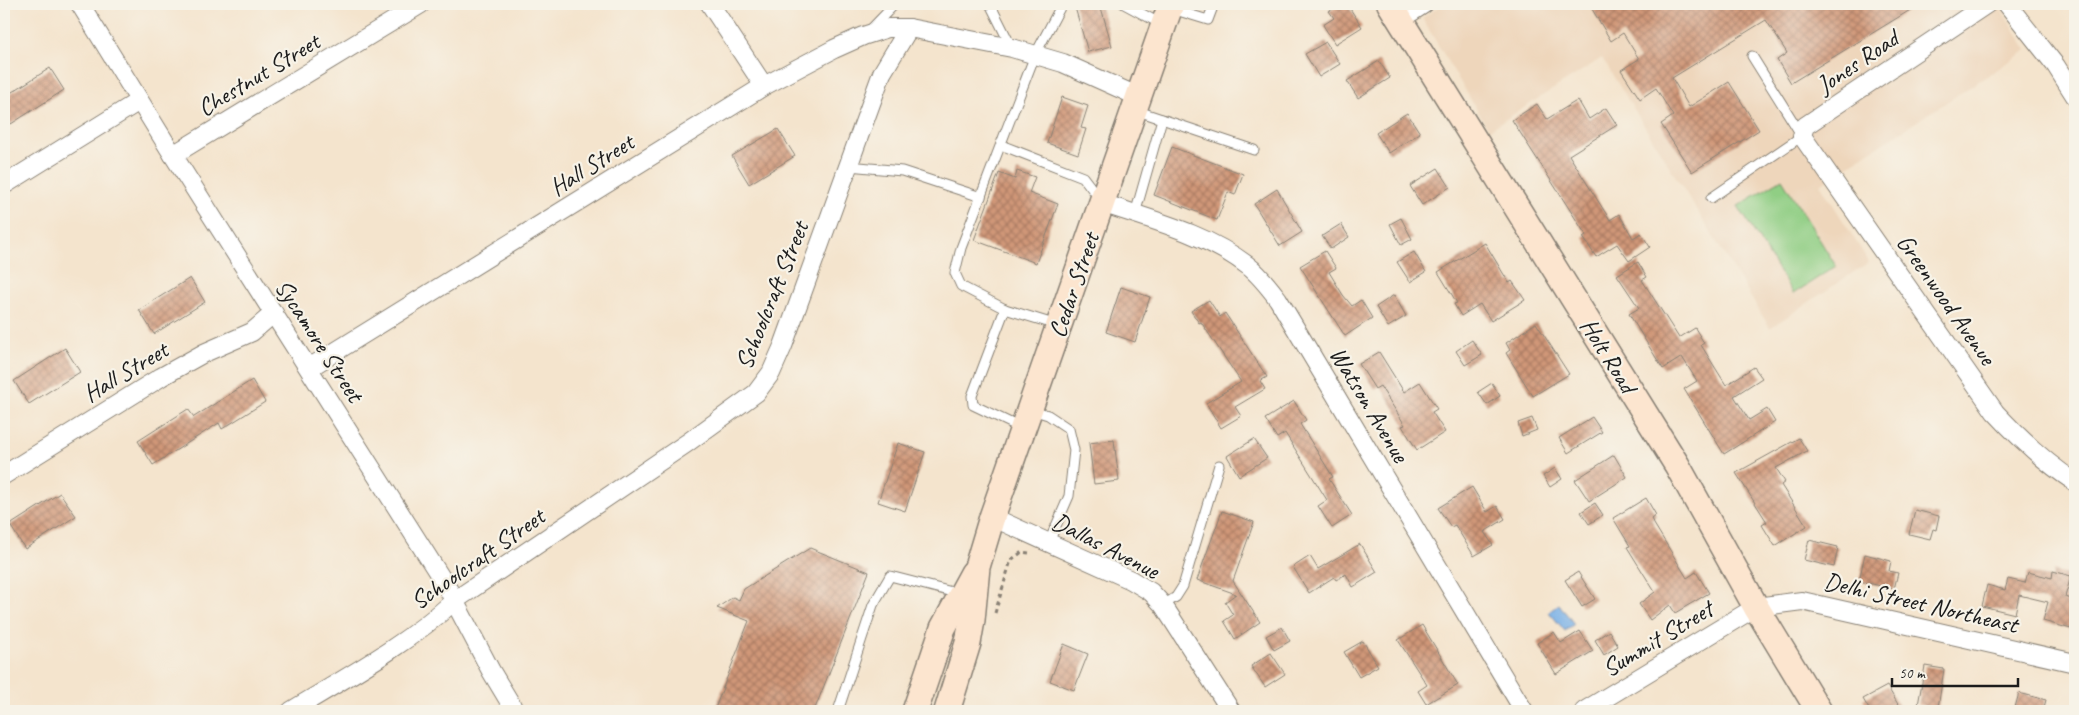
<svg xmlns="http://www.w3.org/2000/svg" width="2079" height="715" viewBox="0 0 2079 715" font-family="Caveat,sans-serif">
<defs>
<pattern id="building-cross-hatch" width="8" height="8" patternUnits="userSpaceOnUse" patternTransform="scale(1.25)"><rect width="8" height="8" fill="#d09778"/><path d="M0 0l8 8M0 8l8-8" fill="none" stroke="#a87a62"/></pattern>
</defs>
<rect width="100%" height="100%" fill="#f7f3e8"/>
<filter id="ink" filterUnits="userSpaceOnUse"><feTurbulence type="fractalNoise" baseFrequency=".02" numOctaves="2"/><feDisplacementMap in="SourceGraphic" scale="10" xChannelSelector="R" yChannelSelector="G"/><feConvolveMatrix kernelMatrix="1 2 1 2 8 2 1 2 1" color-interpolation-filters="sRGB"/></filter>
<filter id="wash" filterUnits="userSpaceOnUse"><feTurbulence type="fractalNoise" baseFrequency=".0096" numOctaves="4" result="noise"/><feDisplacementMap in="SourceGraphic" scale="20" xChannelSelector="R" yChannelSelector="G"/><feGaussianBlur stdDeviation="1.12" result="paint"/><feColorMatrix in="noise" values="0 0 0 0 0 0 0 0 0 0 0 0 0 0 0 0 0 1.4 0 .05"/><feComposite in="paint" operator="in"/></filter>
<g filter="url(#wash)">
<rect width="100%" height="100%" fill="#f4e4cd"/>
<polygon fill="#eed6bb" points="1443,4 1998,4 2027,50 1820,184 1869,262 1770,328 1602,58 1489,130 1422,18"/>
<polygon fill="#90ce84" stroke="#567550" points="1782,179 1836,266 1793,294 1738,206"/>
<polygon fill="#76aee6" stroke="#496581" points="1559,604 1574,624 1565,631 1549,612"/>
<g id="blocks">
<g fill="url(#building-cross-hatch)">
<polygon points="1074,4 1100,4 1112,46 1088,52"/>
<polygon points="1342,4 1347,4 1362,27 1335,44 1323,25 1334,18 1329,11"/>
<polygon points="1589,4 1920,4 1791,83 1777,60 1787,53 1766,20 1672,78 1689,107 1729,82 1759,130 1692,172 1661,124 1673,116 1656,88 1640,99 1621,70 1639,59 1623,33 1611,41"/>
<polygon points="1326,42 1340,64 1319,77 1305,54"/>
<polygon points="1379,61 1390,78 1358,98 1347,81"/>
<polygon points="50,68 64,90 11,124 4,113 4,97"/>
<polygon points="1062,97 1088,106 1081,128 1086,129 1078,154 1047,143"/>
<polygon points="1578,100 1589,119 1606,108 1617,125 1569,155 1610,220 1619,214 1633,238 1641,233 1650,247 1629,261 1617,244 1596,257 1583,237 1586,235 1512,120 1537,104 1547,119"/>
<polygon points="1407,113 1420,133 1389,153 1376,133"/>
<polygon points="778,129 795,156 749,184 732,156"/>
<polygon points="1172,147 1243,174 1235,195 1228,192 1217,220 1154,195"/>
<polygon points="1438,168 1450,187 1422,205 1410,186"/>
<polygon points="1017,171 1035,177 1029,193 1058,204 1036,263 974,240 999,173 1015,179"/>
<polygon points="1277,189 1302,232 1280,246 1254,204"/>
<polygon points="1401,218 1412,239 1401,245 1390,224"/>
<polygon points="1341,224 1349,237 1331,249 1322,236"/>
<polygon points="1485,243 1509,283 1512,281 1525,300 1491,321 1480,304 1461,316 1454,304 1457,303 1438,272"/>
<polygon points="1325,251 1336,268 1329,272 1343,295 1352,306 1361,300 1372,318 1345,336 1300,266"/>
<polygon points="1414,252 1426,272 1410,282 1397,262"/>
<polygon points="1638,262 1647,277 1642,280 1679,338 1695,328 1704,343 1701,345 1726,385 1754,367 1762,378 1734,396 1749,420 1767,409 1775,422 1724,454 1684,389 1697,381 1682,357 1663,369 1629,314 1639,308 1617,275"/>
<polygon points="190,278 205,302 154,334 139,310"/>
<polygon points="1121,287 1150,297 1135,342 1106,332"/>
<polygon points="1394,295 1406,316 1388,327 1376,307"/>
<polygon points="1209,300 1220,317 1225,313 1267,377 1260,381 1265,389 1235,407 1241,416 1221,428 1206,403 1241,382 1201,322 1199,323 1191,311"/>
<polygon points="1536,323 1569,374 1533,396 1506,353 1510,350 1506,343"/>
<polygon points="1472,340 1482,355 1465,365 1456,351"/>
<polygon points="65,348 80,372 29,404 14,381"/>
<polygon points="1379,352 1404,392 1420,382 1437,409 1432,412 1445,432 1417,450 1402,426 1405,425 1380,386 1375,389 1359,364"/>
<polygon points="252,380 265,402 222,429 219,423 153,465 138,441 188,409 194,417"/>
<polygon points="1492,383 1500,396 1487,405 1478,392"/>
<polygon points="1294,401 1306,420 1300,424 1333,477 1329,479 1352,515 1332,528 1318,506 1327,500 1285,433 1277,438 1265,419"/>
<polygon points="1592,417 1602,432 1568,453 1559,438"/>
<polygon points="1532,418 1537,430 1522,436 1518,423"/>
<polygon points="1799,438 1807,451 1776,468 1785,482 1781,485 1807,526 1775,546 1762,525 1767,522 1736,473"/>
<polygon points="1254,439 1267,458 1239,476 1227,456"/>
<polygon points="1114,440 1119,481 1094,484 1089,443"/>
<polygon points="898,443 925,452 905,511 878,502"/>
<polygon points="1614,455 1627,477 1589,501 1575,480"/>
<polygon points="1555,468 1562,479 1550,487 1543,476"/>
<polygon points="1472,487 1487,512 1497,506 1505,519 1484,532 1493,545 1474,556 1455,525 1451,527 1438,508"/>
<polygon points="60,493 76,516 25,549 10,525"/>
<polygon points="1646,498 1656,515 1651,519 1687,578 1696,572 1709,593 1675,613 1670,605 1650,620 1639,604 1655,592 1627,547 1630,546 1613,518"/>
<polygon points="1595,503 1603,515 1589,524 1581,512"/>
<polygon points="1915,510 1939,516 1936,530 1933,529 1930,539 1909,534"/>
<polygon points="1222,511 1254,522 1233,581 1260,622 1235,639 1224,621 1233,615 1225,602 1236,594 1197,580"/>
<polygon points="1809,540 1838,547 1834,567 1804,560"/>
<polygon points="1360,544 1377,572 1353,587 1346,574 1336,580 1334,577 1309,593 1293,567 1310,556 1318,569"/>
<polygon points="810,548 869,572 814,711 714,711 749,621 717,608 733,597 739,600 744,589"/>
<polygon points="1865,554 1891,561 1889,571 1898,573 1894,589 1859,581"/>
<polygon points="2053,571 2071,576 2065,597 2075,600 2075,612 2071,629 2043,621 2048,602 2019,595 2015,614 1982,606 1987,585 2005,590 2008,579 2025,583 2028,572 2052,578"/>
<polygon points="1578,572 1595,599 1582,607 1565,580"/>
<polygon points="1422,625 1458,685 1426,704 1418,691 1427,685 1398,640"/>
<polygon points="1282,627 1290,641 1274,650 1266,636"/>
<polygon points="1580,631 1593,651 1556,674 1537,643 1554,632 1561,643"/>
<polygon points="1609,631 1618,646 1604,655 1595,640"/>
<polygon points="1363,641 1378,666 1359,677 1344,652"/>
<polygon points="1064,644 1088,654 1074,690 1050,681"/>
<polygon points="1271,653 1285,674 1265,687 1251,666"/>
<polygon points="1925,666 1944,669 1938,708 1918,705"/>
<polygon points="1887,686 1902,711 1870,711 1863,699"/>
<polygon points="2019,693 2046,700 2043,711 2014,711"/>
</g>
</g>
</g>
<g filter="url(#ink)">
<use href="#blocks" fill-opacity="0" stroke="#888074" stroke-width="1"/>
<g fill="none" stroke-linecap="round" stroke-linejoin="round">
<defs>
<g id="lane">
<polyline points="990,4 1012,48"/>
<polyline points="1124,4 1161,24"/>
<polyline points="1172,9 1208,20 1214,4"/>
<polyline points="869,31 895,4"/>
<polyline points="1135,110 1254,150"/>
<polyline points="1001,145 1083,177 1099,198"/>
<polyline points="849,166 902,171 981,197"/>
<polyline points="1711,198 1802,136 1752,56"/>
<polyline points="1135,214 1162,119"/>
<polyline points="1005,309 972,396 973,405 1021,428"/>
<polyline points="1057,325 1005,309 961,286 955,273 961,248 1035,55 1062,4"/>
<polyline points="1032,410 1048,415 1069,429 1074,450 1069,496 1049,542"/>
<polyline points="1163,605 1176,597 1183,586 1219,465"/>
<polyline points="838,711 873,605 890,576 960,594"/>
</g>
<g id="street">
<polyline points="80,4 173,155 447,587 491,671 512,706"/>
<polyline points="710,4 764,86"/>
<path d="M1987,4L1805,126L1802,136L1995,412C2020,439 2044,462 2075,482"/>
<polyline points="2007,4 2056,66 2075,96"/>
<polyline points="1401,19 1424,4"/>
<polyline points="173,155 421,4"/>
<polyline points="4,185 139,101"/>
<path d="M1102,203C1151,220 1205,233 1247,265C1259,274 1269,287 1278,299L1524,711"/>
<polyline points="309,368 764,86 834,49 863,36 888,28 909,28 1012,48 1063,63 1139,97"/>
<polyline points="4,475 161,377 204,353 252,332 274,313"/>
<polyline points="992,517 1131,580 1151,592 1163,605 1231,711"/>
<path d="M291,711C347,677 406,645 454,601L687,443L756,393L771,373L783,346L882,73L909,28"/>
<polyline points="1584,711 1756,607 1802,601 2075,663"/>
</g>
<g id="secondary">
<polyline points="1390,4 1677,465 1756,607 1819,711"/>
<polyline points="915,711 943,628 973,573"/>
<polyline points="947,711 968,643 972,620 977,567 992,517 1171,4"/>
</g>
</defs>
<use href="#lane" stroke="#888074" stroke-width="11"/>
<use href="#street" stroke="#888074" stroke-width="20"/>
<use href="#secondary" stroke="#888074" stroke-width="28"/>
<polyline stroke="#888074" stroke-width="3" stroke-dasharray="4 4" stroke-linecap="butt" points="995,613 1011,560 1022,552 1029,553"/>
<use href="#lane" stroke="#fff" stroke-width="9"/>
<use href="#street" stroke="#fff" stroke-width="18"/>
<use href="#secondary" stroke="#fce5cf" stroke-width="25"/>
</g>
</g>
<g text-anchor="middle" stroke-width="4.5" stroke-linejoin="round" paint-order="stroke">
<g font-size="25" fill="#1c1c1c" stroke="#f7f3e8">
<text transform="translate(1857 61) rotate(-34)" y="9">Jones Road</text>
<text transform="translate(258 74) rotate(-31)" y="9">Chestnut Street</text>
<text transform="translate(591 164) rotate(-32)" y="9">Hall Street</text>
<text transform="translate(1073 285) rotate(-71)" y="9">Cedar Street</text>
<text transform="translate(771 295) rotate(-68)" y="9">Schoolcraft Street</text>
<text transform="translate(1947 299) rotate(55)" y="9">Greenwood Avenue</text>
<text transform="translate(320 340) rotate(57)" y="9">Sycamore Street</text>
<text transform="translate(1609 355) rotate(58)" y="9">Holt Road</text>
<text transform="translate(125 371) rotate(-31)" y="9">Hall Street</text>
<text transform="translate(1370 404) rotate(59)" y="9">Watson Avenue</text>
<text transform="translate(1106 545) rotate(27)" y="9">Dallas Avenue</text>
<text transform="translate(477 558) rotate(-35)" y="9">Schoolcraft Street</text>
<text transform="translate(1921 602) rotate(13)" y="9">Delhi Street Northeast</text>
<text transform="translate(1657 638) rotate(-31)" y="9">Summit Street</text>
</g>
</g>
<rect width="2079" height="715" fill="none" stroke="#f7f3e8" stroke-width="20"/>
<path d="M1892 678v8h126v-8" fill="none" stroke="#1c1c1c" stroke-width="2.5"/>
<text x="1899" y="678" font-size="15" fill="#1c1c1c" stroke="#f7f3e8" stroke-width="4" paint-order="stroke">50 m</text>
</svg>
